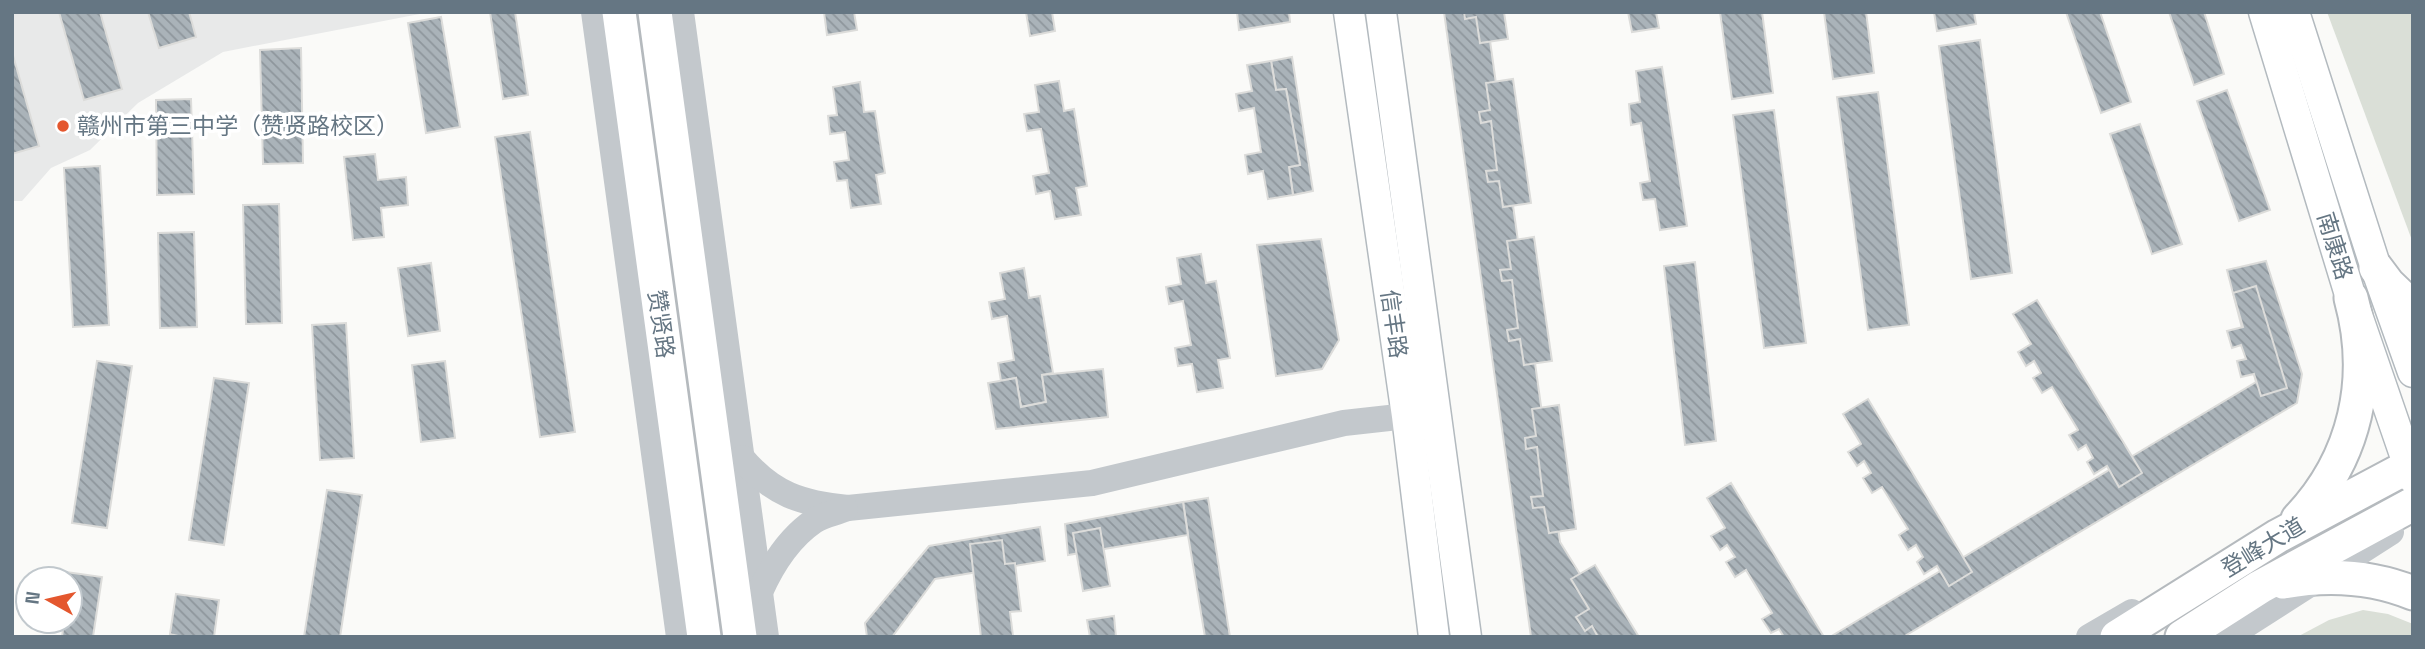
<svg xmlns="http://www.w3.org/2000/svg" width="2425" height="649" viewBox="0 0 2425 649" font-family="'Space Grotesk','Noto Sans SC',sans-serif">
<defs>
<pattern id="building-back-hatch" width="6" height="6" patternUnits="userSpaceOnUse" patternTransform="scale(1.75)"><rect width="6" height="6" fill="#aab3b9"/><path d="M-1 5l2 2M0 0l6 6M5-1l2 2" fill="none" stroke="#8e969c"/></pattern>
</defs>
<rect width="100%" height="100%" fill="#fafaf8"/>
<polygon fill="#e8e9e9" points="12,12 430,12 223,52 138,103 90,150 51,168 22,201 12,201"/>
<g fill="#dadfd7">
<polygon points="2327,12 2413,12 2413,243"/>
<polygon points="2363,610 2388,614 2413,624 2413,637 2297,637 2329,620"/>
</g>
<g fill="url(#building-back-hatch)" stroke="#dcdcda" stroke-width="2">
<polygon points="59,12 100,12 122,89 84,100"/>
<polygon points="148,12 189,12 196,37 159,48"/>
<polygon points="490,12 515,12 528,95 503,99"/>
<polygon points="824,12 854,12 857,30 827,35"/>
<polygon points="1026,12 1052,12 1055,31 1030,36"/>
<polygon points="1237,12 1289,12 1290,22 1239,30"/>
<polygon points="1444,12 1486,12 1560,542 1619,637 1531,637"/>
<polygon points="1464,12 1504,12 1508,39 1480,43 1476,17 1465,19"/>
<polygon points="1628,12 1656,12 1659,28 1632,32"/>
<polygon points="1720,12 1762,12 1773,93 1732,99"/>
<polygon points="1824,12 1866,12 1874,73 1833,79"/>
<polygon points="1934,12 1974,12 1976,24 1937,31"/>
<polygon points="2066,12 2100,12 2131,102 2101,113"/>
<polygon points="2169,12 2204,12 2224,74 2194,85"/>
<polygon points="441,17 460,127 426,133 408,23"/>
<polygon points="1980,40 2012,273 1971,279 1939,46"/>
<polygon points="301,48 303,163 263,164 260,50"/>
<polygon points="12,52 39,146 12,154"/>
<polygon points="1292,57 1313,191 1293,195 1289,167 1300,165 1286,89 1276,90 1271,61"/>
<polygon points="1271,61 1276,90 1286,89 1300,165 1289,167 1293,195 1268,199 1263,171 1248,174 1245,155 1261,152 1254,108 1239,111 1236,94 1252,91 1247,65"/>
<polygon points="1662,67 1687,226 1660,230 1655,199 1643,200 1640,183 1650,181 1641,123 1631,125 1629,104 1640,102 1636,71"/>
<polygon points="1513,79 1531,203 1503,207 1499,181 1488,182 1486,171 1497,170 1491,121 1481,123 1479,112 1490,110 1486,83"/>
<polygon points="1059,81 1064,111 1074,109 1087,186 1076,188 1081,215 1055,219 1050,191 1036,194 1033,176 1049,173 1041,129 1027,131 1024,114 1039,112 1035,85"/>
<polygon points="860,82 864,112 875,111 885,173 876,175 881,204 851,208 847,180 837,181 834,162 849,160 845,132 830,134 828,116 837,115 833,87"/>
<polygon points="2227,90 2270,210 2239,221 2197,101"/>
<polygon points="1878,92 1909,325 1868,330 1837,97"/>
<polygon points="191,99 194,194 157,195 156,100"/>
<polygon points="1774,110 1806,343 1764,348 1733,115"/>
<polygon points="2140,124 2182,244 2152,254 2110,134"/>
<polygon points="530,132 575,432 540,437 495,137"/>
<polygon points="375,154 378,180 406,177 408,205 381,208 384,237 353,240 344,157"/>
<polygon points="100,166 109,325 73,327 64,168"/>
<polygon points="279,204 282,323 246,324 243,205"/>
<polygon points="194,232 197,327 160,328 158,233"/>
<polygon points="1534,237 1552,361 1524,365 1520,339 1509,341 1507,330 1518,328 1512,280 1502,281 1500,270 1511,269 1507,241"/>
<polygon points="1321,239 1339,340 1322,369 1276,376 1257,245"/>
<polygon points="1201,254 1206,283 1216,281 1230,358 1218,360 1223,388 1197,392 1192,364 1178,366 1175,348 1191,345 1183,301 1169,304 1166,287 1181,284 1177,258"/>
<polygon points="2266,261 2302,374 2297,403 1903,637 1830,637 2256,382 2227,270"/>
<polygon points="1695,262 1716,441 1685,445 1664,266"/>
<polygon points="431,263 440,331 408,336 398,268"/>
<polygon points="1024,268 1029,298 1040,296 1053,373 1042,375 1046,402 1021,407 1016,378 1001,381 998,363 1014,360 1007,316 992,319 989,302 1005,299 1000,273"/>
<polygon points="2256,286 2287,388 2261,396 2254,374 2241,377 2237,361 2246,359 2241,345 2232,348 2227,331 2243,327 2233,293"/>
<polygon points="2037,300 2142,473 2119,487 2107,466 2094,474 2087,462 2093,458 2086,445 2078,450 2069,435 2078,430 2052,387 2042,393 2033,378 2041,373 2034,361 2026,366 2018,352 2031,344 2013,314"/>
<polygon points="346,323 354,458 320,460 312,325"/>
<polygon points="97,361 132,366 107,528 72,523"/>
<polygon points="445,361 455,438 421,442 412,365"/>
<polygon points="1103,369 1108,417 996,429 988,383 1016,378 1021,407 1046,402 1042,375"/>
<polygon points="214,378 249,383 224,545 189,540"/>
<polygon points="1868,399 1972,572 1949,586 1937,566 1924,574 1917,562 1923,557 1916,545 1908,550 1899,535 1908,529 1882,487 1872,493 1863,478 1871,473 1864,461 1857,466 1848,452 1861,444 1843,414"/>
<polygon points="1559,405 1576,529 1549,533 1544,507 1533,508 1531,497 1543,496 1537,447 1526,449 1525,438 1536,436 1532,409"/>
<polygon points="1731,483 1824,637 1784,637 1779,629 1771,633 1762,619 1772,613 1746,570 1735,577 1726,562 1735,557 1727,545 1720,550 1711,536 1725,528 1707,498"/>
<polygon points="327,490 362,495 340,637 304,637"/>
<polygon points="1208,498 1230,637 1205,637 1188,535 1183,502"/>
<polygon points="1183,502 1188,535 1068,555 1065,524"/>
<polygon points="1040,527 1045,561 935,579 892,637 867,637 865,623 929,546"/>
<polygon points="1100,528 1110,586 1083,591 1073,533"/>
<polygon points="1002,540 1005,564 1015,563 1021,611 1010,612 1013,636 981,637 970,544"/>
<polygon points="1595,565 1639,637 1598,637 1592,626 1585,631 1576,617 1589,609 1571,579"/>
<polygon points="59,571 102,577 93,637 62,637 64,621 70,621 70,579 58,579"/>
<polygon points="176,594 219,600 214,637 182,637 170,634"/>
<polygon points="1114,616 1116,637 1090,637 1087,620"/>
</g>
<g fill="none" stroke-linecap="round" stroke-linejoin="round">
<defs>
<g id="secondary">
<polyline points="1349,12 1407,416 1434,637"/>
<polyline points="1381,12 1466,637"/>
<polyline points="2264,12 2351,298 2413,478"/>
<polyline points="2294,12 2376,268 2413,372"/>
</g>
<g id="primary">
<polyline points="619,12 704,637"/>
<polyline points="655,12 740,637"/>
<polyline points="2376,268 2388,284 2413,308"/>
<path d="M2298,519C2356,458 2373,378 2351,298"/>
<path d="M2283,582C2327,574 2371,576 2413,593"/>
<polyline points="2117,637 2278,536 2413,464"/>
<polyline points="2182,637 2260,587 2413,504"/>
</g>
</defs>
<use href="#secondary" stroke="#b3babf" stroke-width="33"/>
<use href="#primary" stroke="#b5babe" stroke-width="37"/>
<g stroke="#c3c8cc" stroke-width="26">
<polyline points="594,12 679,637"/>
<polyline points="681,12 766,637"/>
<path d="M742,458C772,494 802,504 848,508L1092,483L1344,423L1407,416"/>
<path d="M760,592C772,565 789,538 814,521C822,515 835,513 845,509"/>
<polyline points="2089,637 2132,612"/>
<polyline points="2227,637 2391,532"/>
</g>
<use href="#secondary" stroke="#fff" stroke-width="30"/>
<use href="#primary" stroke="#fff" stroke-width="33"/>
</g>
<circle fill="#e4572e" stroke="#fff" stroke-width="2.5" cx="63" cy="126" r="7"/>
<g text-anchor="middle" stroke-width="7" stroke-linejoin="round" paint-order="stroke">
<g font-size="23" fill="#657683" stroke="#fff" text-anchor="start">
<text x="77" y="134">赣州市第三中学（赞贤路校区）</text>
</g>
<g font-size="23" fill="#657683" stroke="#fff">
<text transform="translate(2335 246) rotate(73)" y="8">南康路</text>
<text transform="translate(661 324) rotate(82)" y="8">赞贤路</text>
<text transform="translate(1394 324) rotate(82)" y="8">信丰路</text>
<text transform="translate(2263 547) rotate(-31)" y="8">登峰大道</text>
</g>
</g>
<rect width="2425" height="649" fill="none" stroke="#657683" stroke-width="28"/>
<g transform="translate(49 600) rotate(278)"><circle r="33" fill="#ffffff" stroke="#c1c8cd" stroke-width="2"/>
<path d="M0-5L12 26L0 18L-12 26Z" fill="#e4572e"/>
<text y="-10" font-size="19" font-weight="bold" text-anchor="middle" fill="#657683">N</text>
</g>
</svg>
